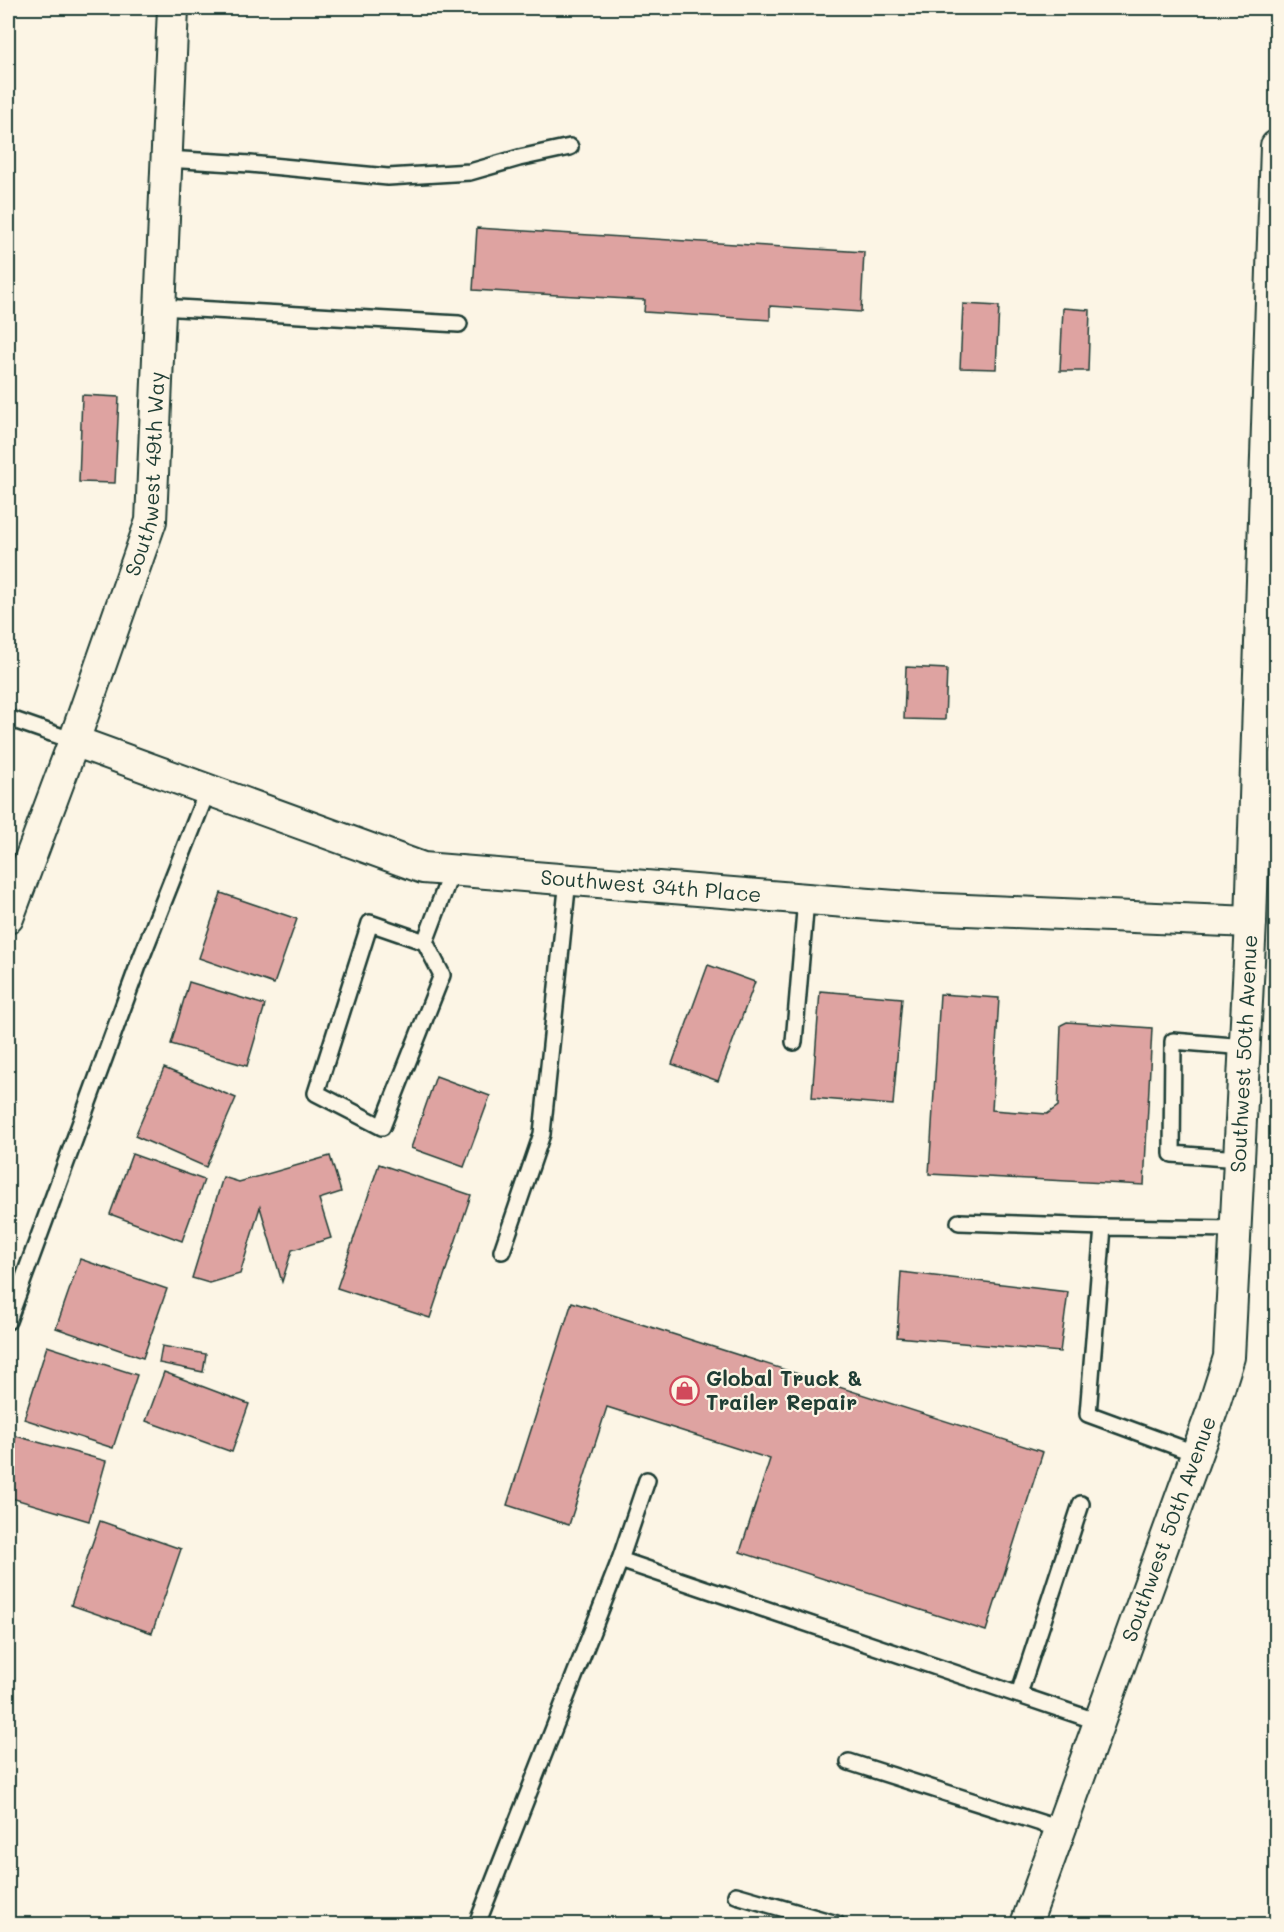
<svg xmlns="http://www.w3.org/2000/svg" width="1284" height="1932" viewBox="0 0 1284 1932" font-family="Mali,sans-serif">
<rect width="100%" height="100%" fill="#fcf5e5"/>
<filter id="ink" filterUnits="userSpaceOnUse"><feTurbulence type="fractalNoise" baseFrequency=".0167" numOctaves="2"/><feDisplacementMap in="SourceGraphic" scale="12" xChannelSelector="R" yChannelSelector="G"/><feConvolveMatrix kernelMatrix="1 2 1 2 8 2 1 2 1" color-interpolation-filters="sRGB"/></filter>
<g filter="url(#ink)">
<g fill="#dea3a1" stroke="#1f3d34" stroke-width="1.5">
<polygon points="477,228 864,252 861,312 770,306 770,320 644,312 645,300 473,290"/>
<polygon points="963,304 999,306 996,369 960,368"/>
<polygon points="1063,308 1090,310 1088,371 1060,371"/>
<polygon points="82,395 119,397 115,483 79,482"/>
<polygon points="906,667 947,669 945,720 904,719"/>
<polygon points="221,893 297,919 274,984 199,958"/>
<polygon points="708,965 755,982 718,1081 672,1064"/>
<polygon points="189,982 265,1005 247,1066 171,1044"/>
<polygon points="820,991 902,998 893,1105 812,1098"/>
<polygon points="940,994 999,998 992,1110 1047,1114 1058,1106 1061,1025 1067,1022 1152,1028 1144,1185 929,1174"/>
<polygon points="164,1068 236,1098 206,1167 135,1136"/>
<polygon points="436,1076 490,1096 464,1167 411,1148"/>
<polygon points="132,1154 204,1180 182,1241 110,1214"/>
<polygon points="330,1156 341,1192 319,1199 331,1238 292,1250 282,1282 260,1207 240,1274 209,1283 192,1278 223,1177 239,1182"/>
<polygon points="379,1164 471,1195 430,1318 337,1288"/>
<polygon points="80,1259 167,1289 143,1358 56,1328"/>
<polygon points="901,1272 1068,1292 1060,1352 897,1337"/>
<polygon points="572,1302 1043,1452 986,1631 740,1552 770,1459 607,1407 569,1525 507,1505"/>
<polygon points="47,1346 137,1375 113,1448 24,1419"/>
<polygon points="162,1346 206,1354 203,1372 159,1363"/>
<polygon points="164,1372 249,1404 232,1452 146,1421"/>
<polygon points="16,1436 106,1461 89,1521 8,1497 8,1465"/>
<polygon points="100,1521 181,1549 152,1633 71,1605"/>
</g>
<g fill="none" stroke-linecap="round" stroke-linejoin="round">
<defs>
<g id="lane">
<polyline points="166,159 250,164 388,177 470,172 519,158 570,147"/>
<polyline points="160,307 459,324"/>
<polyline points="8,718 74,741"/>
<polyline points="425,942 370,923 316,1093 382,1127 442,975 425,942 452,870"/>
<polyline points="794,1042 806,899"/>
<polyline points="1239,1159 1172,1154 1173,1041 1245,1047"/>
<polyline points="959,1222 1103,1227"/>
<polyline points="502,1251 542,1134 568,879"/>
<polyline points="8,1321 138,966 208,789"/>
<polyline points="1197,1454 1088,1414 1103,1227 1236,1229"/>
<polyline points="620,1560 647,1480"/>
<polyline points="1019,1694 1081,1504"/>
<polyline points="849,1762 1060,1829"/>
<polyline points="736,1895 837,1924"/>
<polyline points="477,1924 620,1560 1099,1722"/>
</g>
<g id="street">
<path id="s1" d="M74,741L423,868L920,908L1251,922"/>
<path id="s2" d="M8,918L74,741L151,521L173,8"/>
<path id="s3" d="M1026,1924L1212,1411L1229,1357L1251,922L1276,146"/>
</g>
</defs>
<use href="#lane" stroke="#1f3d34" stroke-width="20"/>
<use href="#street" stroke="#1f3d34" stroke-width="34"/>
<use href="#lane" stroke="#fcf5e5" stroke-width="15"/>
<use href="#street" stroke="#fcf5e5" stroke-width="30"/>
</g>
</g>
<defs>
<symbol id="shop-ring" viewBox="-11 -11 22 22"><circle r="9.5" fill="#fcf5e5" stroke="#d1495b" stroke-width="1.5"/><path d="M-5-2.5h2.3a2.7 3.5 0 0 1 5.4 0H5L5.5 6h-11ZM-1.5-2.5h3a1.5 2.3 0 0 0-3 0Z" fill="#d1495b"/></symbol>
</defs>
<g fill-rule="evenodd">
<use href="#shop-ring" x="668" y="1374" width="33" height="33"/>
</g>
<g text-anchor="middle" stroke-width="4.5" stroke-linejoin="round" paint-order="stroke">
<g font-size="21" fill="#1f3d34" stroke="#fcf5e5">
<text dy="7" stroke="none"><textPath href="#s2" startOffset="468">Southwest 49th Way</textPath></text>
<text dy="7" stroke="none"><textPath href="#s1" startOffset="600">Southwest 34th Place</textPath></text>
<text dy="7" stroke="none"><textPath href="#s3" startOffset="906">Southwest 50th Avenue</textPath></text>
<text dy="7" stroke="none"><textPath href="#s3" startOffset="420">Southwest 50th Avenue</textPath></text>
</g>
<g font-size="21" font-weight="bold" fill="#1f3d34" stroke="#fcf5e5" text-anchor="start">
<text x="706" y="1386">Global Truck &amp;<tspan x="706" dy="24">Trailer Repair</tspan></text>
</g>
</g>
<rect width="1284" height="1932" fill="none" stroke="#fcf5e5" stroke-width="30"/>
<rect x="15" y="15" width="1254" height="1902" fill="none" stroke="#1f3d34" stroke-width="2" filter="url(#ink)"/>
</svg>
